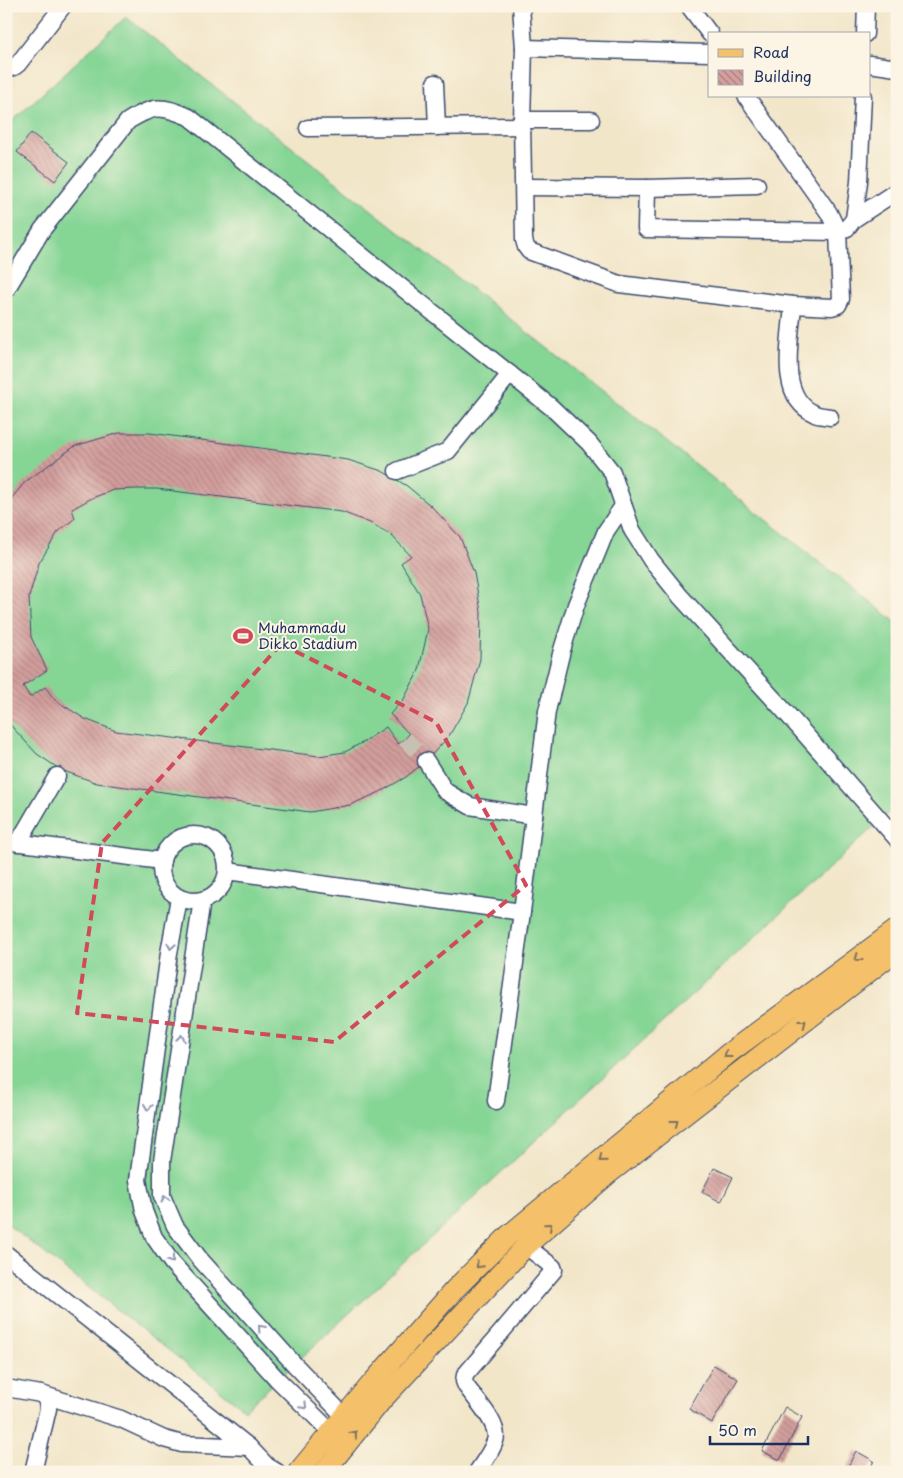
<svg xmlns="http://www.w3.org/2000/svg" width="903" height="1478" viewBox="0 0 903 1478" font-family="'Playpen Sans',sans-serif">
<defs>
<pattern id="building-back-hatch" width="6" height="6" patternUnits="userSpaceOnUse" patternTransform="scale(1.25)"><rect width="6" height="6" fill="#d39e9c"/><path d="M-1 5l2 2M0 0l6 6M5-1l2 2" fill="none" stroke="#aa8182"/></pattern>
</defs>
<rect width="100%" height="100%" fill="#fcf5e5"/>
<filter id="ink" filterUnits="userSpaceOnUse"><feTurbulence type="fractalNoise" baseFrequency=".02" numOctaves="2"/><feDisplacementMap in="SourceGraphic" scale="10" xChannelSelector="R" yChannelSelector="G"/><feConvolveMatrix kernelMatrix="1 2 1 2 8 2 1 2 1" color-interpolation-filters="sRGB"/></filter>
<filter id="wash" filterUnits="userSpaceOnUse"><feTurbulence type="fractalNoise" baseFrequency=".0096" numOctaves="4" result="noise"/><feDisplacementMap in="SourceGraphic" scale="20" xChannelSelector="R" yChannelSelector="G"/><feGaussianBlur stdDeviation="1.12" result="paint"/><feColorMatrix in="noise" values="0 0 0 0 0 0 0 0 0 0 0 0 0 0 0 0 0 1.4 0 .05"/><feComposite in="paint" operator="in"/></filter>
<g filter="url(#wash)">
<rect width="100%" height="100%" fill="#f2e6c9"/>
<polygon fill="#85d595" stroke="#50827a" points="126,17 897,623 897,805 245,1410 6,1223 6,127"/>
<g id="blocks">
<g fill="url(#building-back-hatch)" fill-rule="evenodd">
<polygon points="31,133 69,162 55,181 17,152"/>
<path d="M119,433H150L348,460L382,471L407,486L431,506L460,537L474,573L481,612L480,659L468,703L449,736L426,761L406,777L380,792L350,805L310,812L97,783L61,770L37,754L13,728L6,720V505L25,482L75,446ZM135,489H157L342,512L370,523L390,534L411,556L401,563L420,594L428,629L419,670L404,699L390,714L409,734L405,739L398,744L386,727L365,741L345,752L319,756L116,731L85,719L55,700L45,687L30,697L23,686L47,670L31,637L29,597L39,563L58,532L75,518L72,509L92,498L113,490Z"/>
<polygon points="714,1168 733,1177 721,1202 702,1192"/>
<polygon points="714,1365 738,1379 712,1423 689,1409"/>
<polygon points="785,1407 802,1417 780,1460 762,1451"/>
<polygon points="856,1451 874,1461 868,1472 845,1472"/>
</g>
</g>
</g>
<g filter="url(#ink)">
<use href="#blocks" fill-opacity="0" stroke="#3b4a6e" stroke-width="1"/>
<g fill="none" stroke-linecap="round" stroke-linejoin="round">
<polyline stroke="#c7c1b4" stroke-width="16" stroke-dasharray="16 8" stroke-linecap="butt" points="405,739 426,761"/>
<defs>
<g id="minor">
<polyline points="521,6 524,48 522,120 524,240 526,247 529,251 619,284 793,305 832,307 838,305 841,299 838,232 847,228 854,219 859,182 863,96"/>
<polyline points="689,6 710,34"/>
<polyline points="865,34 866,6"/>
<polyline points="524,48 709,53"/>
<polyline points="869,64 897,68"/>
<polyline points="6,69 14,67 18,64 63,6"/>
<polyline points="435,83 437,127"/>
<polyline points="522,120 591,120"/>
<polyline points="308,128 522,126"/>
<polyline points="524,187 647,188 757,185"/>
<polyline points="647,188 646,229 838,232 829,213 746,96"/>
<polyline points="854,219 897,191"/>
<path d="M6,290L42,230L128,121C154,105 161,105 189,117L551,407L589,443L612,472L632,530L651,560L680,596L789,716L897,839"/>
<path d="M793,305C791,338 776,397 815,414C819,416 826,416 830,417"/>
<polyline points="397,471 448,451 510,374"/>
<polyline points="426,761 445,791 470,806 534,816"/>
<circle cx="194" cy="868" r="33"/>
<polyline points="6,841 162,861"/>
<polyline points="18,843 57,776"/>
<polyline points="227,871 522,912"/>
<polyline points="179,898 169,953 138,1180 144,1211 154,1237 172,1263 277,1379 331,1432"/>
<polyline points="202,900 162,1161 162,1196 175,1226 199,1258 294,1364 344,1416"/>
<polyline points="496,1101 522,912 547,711 562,650 576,605 606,531 623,506"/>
<polyline points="6,1254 249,1447 267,1466 277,1472"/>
<polyline points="6,1388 41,1394 121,1419 164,1439 182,1444 249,1447"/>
<polyline points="33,1472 48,1409 47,1400 41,1394"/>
<path d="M477,1472C483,1463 492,1451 495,1441C501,1425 475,1399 466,1386L464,1381L465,1375L554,1270L553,1267L526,1246"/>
</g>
<g id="major">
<polyline points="298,1472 372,1383 454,1290 509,1235 729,1053 897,929"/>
<polyline points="324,1472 382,1400 526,1246 608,1174 897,950"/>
</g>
</defs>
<use href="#minor" stroke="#3b4a6e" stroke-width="19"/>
<use href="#major" stroke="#3b4a6e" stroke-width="22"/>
<use href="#minor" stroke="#fff" stroke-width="16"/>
<use href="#major" stroke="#f4c16a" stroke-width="20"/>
</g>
<defs><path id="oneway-chevron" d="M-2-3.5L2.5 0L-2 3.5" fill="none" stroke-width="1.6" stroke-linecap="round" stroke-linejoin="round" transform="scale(1.25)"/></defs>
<g stroke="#8d97ae">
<use href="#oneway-chevron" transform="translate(171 946) rotate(100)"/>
<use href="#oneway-chevron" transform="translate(181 1038) rotate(-81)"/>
<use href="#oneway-chevron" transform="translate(148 1107) rotate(98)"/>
<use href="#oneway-chevron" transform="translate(165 1199) rotate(-106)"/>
<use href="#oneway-chevron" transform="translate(171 1260) rotate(53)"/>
<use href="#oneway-chevron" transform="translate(261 1328) rotate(-132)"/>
<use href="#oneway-chevron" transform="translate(304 1406) rotate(45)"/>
</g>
<g stroke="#7d7163">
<use href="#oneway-chevron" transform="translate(858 958) rotate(144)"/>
<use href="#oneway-chevron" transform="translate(803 1023) rotate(-38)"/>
<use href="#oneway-chevron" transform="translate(727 1055) rotate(142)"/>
<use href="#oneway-chevron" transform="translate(675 1123) rotate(-38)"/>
<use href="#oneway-chevron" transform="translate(602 1159) rotate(140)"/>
<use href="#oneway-chevron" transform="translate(549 1226) rotate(-41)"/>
<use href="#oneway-chevron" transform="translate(479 1265) rotate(135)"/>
<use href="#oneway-chevron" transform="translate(354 1434) rotate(-51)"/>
</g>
</g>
<path fill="none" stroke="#d1495b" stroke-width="4" stroke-dasharray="10 6" stroke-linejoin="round" d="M281,644L436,722L526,885L334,1042L77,1013L102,843Z"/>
<defs>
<symbol id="stadium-bare" viewBox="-9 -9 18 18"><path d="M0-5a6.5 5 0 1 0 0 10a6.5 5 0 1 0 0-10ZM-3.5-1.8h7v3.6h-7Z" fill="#d1495b" stroke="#fcf5e5" stroke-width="2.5" paint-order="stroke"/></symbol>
</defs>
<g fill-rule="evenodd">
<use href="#stadium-bare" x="229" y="622" width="28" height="28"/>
</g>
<g text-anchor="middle" stroke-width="4" stroke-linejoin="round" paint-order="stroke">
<g font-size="14" fill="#1b2f5e" stroke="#fcf5e5" text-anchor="start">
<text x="258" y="633">Muhammadu<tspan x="258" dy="16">Dikko Stadium</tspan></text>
</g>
</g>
<rect width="903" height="1478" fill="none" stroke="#fcf5e5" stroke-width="25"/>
<rect x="708" y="32" width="162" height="65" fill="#fcf5e5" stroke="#a2a6af"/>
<rect x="718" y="49" width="25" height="8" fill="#f4c16a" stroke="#a2a6af"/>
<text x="753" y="58" font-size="15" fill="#1b2f5e">Road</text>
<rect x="718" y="70" width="25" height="15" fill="url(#building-back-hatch)" stroke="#a2a6af"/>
<text x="753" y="82" font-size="15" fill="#1b2f5e">Building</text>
<path d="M710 1436v8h98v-8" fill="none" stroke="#1b2f5e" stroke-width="2.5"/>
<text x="718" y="1436" font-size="15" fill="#1b2f5e" stroke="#fcf5e5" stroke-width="4" paint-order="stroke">50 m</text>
</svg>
